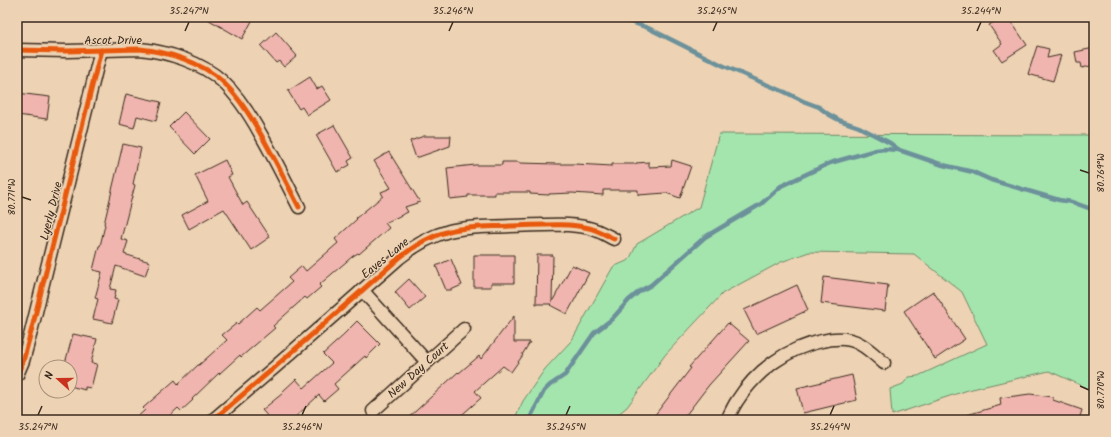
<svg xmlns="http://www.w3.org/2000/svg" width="1111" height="437" viewBox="0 0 1111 437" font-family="Kalam,sans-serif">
<rect width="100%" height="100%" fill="#edd3b4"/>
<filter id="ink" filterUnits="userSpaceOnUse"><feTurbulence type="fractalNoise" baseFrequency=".025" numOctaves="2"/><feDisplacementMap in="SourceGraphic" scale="8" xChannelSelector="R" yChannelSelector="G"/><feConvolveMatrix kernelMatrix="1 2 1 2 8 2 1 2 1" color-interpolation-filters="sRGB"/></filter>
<g filter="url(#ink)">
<polygon fill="#a4e5ae" stroke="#708866" points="719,134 1094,135 1094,391 1049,371 968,390 892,415 890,389 903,384 909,377 918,376 987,344 962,292 914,254 809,252 781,262 723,293 665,355 627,407 611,420 514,420 523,401 545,369 572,340 613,267 629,260 637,244 699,207"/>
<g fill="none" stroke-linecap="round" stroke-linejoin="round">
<g stroke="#6c919a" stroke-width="4.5">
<polyline points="617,17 648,28 722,65 763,83 785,92 803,101 819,107 828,114 839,120 859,127 890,143 898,149"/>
<polyline points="529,420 544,391 550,385 565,375 594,333 612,319 629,300 640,291 651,285 705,237 761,204 781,186 830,163 876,150 885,149 899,150 943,165 973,172 991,180 1059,200 1072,202 1094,210"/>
</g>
</g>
<g fill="#f0b5af" stroke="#3b2a1e">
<polygon points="204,17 246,17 252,21 242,39"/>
<polygon points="1002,17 1008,17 1027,45 1002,61 994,50 1002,44 989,25"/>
<polygon points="276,32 297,56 284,67 279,61 276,63 261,46"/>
<polygon points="1037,46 1049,49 1047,58 1061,55 1053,81 1028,74"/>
<polygon points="1094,48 1094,65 1082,68 1081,63 1077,63 1075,52"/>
<polygon points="310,77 317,89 322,86 331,100 307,115 302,107 299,109 288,91"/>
<polygon points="17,93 50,97 47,119 17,115"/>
<polygon points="126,94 161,102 156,121 137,116 134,128 119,124"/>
<polygon points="184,112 210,139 195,154 169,127"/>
<polygon points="334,125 353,158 348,161 350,165 337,172 316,135"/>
<polygon points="424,136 451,136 450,146 416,158 410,141"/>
<polygon points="123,144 141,148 133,184 135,185 121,239 128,241 124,254 150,262 145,276 116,266 110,289 116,290 114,299 118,300 112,323 93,319 98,299 95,298 102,272 93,270 99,246 100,246 105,225 104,224"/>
<polygon points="389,152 420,202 405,207 408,212 385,223 389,228 359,254 358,253 353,256 319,285 321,287 307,299 305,297 273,326 275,328 241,357 240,355 219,374 219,373 192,399 193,400 181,411 178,408 165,420 134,420 145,410 143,408 175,380 178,384 198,365 199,365 227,340 222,335 237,323 238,324 257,307 260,310 292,282 288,278 302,266 306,271 338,243 335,239 357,219 356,218 383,196 381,192 391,188 374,161"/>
<polygon points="225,160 232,175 228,177 243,205 247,202 270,237 251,250 224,209 189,229 182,215 208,201 195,175"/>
<polygon points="672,160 691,166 680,198 666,193 638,195 638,190 603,190 603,195 572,193 549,194 549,195 530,194 530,192 495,192 495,195 468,195 468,197 450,199 447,168 475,165 502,165 502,162 519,162 519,163 558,164 575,164 612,166 612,164 636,164 636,163 649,162 649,167 671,166"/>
<polygon points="474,255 514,255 514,283 491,283 491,287 474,287"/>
<polygon points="537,255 553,255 552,302 572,265 589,273 567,314 550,305 551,304 536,304"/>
<polygon points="451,259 462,285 451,290 446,290 436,266"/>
<polygon points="824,277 888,285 885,311 821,303"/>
<polygon points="409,279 425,297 410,310 395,292"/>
<polygon points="797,285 808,310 756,334 744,310"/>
<polygon points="933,291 965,339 935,359 904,311"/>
<polygon points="514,316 514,342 530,342 522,355 523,355 511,372 503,366 475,391 481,398 456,420 406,420 458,372 459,373 479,356 481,359"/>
<polygon points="357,321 380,344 366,358 365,356 334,384 338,389 324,401 319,395 292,420 271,420 262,410 283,393 282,392 296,379 304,388 332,363 323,354 344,335 343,335"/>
<polygon points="728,323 749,341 709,385 682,420 651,420 691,368 689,367"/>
<polygon points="73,334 97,339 91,363 97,364 91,388 85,387 85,390 70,386 70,367 64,367"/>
<polygon points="852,375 857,400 803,413 797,388"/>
<polygon points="1030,394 1053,397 1053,400 1082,410 1079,420 960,420 960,417 1001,405 1000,398"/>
</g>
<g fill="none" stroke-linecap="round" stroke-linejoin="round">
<defs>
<g id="minor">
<path d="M17,50L67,51L140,49C168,52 201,62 222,81C238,96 250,115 260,133C274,157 286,182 299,207"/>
<polyline points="362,290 427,362"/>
<polyline points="17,375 23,361 31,332 101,50"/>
<polyline points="373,411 464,329"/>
<path d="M213,420L275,367L399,258C414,246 430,236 449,231C469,226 490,227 510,226C535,226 564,222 589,228C598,230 606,235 614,239"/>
<path d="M727,420C730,414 733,407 737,401C756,371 787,348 822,341C835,338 848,337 860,344C869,349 876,356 884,363"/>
</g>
</defs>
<use href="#minor" stroke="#3b2a1e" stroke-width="15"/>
<use href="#minor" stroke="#edd3b4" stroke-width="12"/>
<defs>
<g id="cycleway">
<path d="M17,50L67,51L140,49C168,52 201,62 222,81C238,96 250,115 260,133C274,157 286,182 299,207"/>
<polyline points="17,375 23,361 31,332 101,50"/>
<path d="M213,420L275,367L399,258C414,246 430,236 449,231C469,226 490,227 510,226C535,226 564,222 589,228C598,230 606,235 614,239"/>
</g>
</defs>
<use href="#cycleway" stroke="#edd3b4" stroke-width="8"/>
<use href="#cycleway" stroke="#e8590c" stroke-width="5"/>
</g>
</g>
<path fill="none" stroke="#3b2a1e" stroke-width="1.5" d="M185,31L189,22M449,31L453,22M713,31L717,22M977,31L981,22M1080,170L1089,173M22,197L31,200M1080,386L1089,390M38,415L42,406M302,415L306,406M566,415L570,406M830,415L834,406"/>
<g text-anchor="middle" stroke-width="3" stroke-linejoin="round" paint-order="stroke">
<g font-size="12" fill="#3b2a1e" stroke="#edd3b4">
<text x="113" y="44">Ascot Drive</text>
<text transform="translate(51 211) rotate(-76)" y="4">Lyerly Drive</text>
<text transform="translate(385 258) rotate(-39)" y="4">Eaves Lane</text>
<text transform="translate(418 370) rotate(-42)" y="4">New Day Court</text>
</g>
</g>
<rect width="1111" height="437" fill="none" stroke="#edd3b4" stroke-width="44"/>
<g transform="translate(58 379) rotate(291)"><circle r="19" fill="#edd3b4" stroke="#a68f78"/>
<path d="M0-3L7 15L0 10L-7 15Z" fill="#c8321e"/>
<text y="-6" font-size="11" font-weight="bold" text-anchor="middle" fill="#3b2a1e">N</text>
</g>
<rect x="22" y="22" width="1067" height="393" fill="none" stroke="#3b2a1e" stroke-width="1.5"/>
<g font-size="10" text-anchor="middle" fill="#3b2a1e">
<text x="189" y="14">35.247°N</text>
<text x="453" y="14">35.246°N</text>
<text x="717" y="14">35.245°N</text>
<text x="981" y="14">35.244°N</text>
<text transform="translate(1100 173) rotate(-90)" y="4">80.769°W</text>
<text transform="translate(11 197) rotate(-90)" y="4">80.771°W</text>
<text transform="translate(1100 390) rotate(-90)" y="4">80.770°W</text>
<text x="38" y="430">35.247°N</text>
<text x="302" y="430">35.246°N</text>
<text x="566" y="430">35.245°N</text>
<text x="830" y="430">35.244°N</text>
</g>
</svg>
